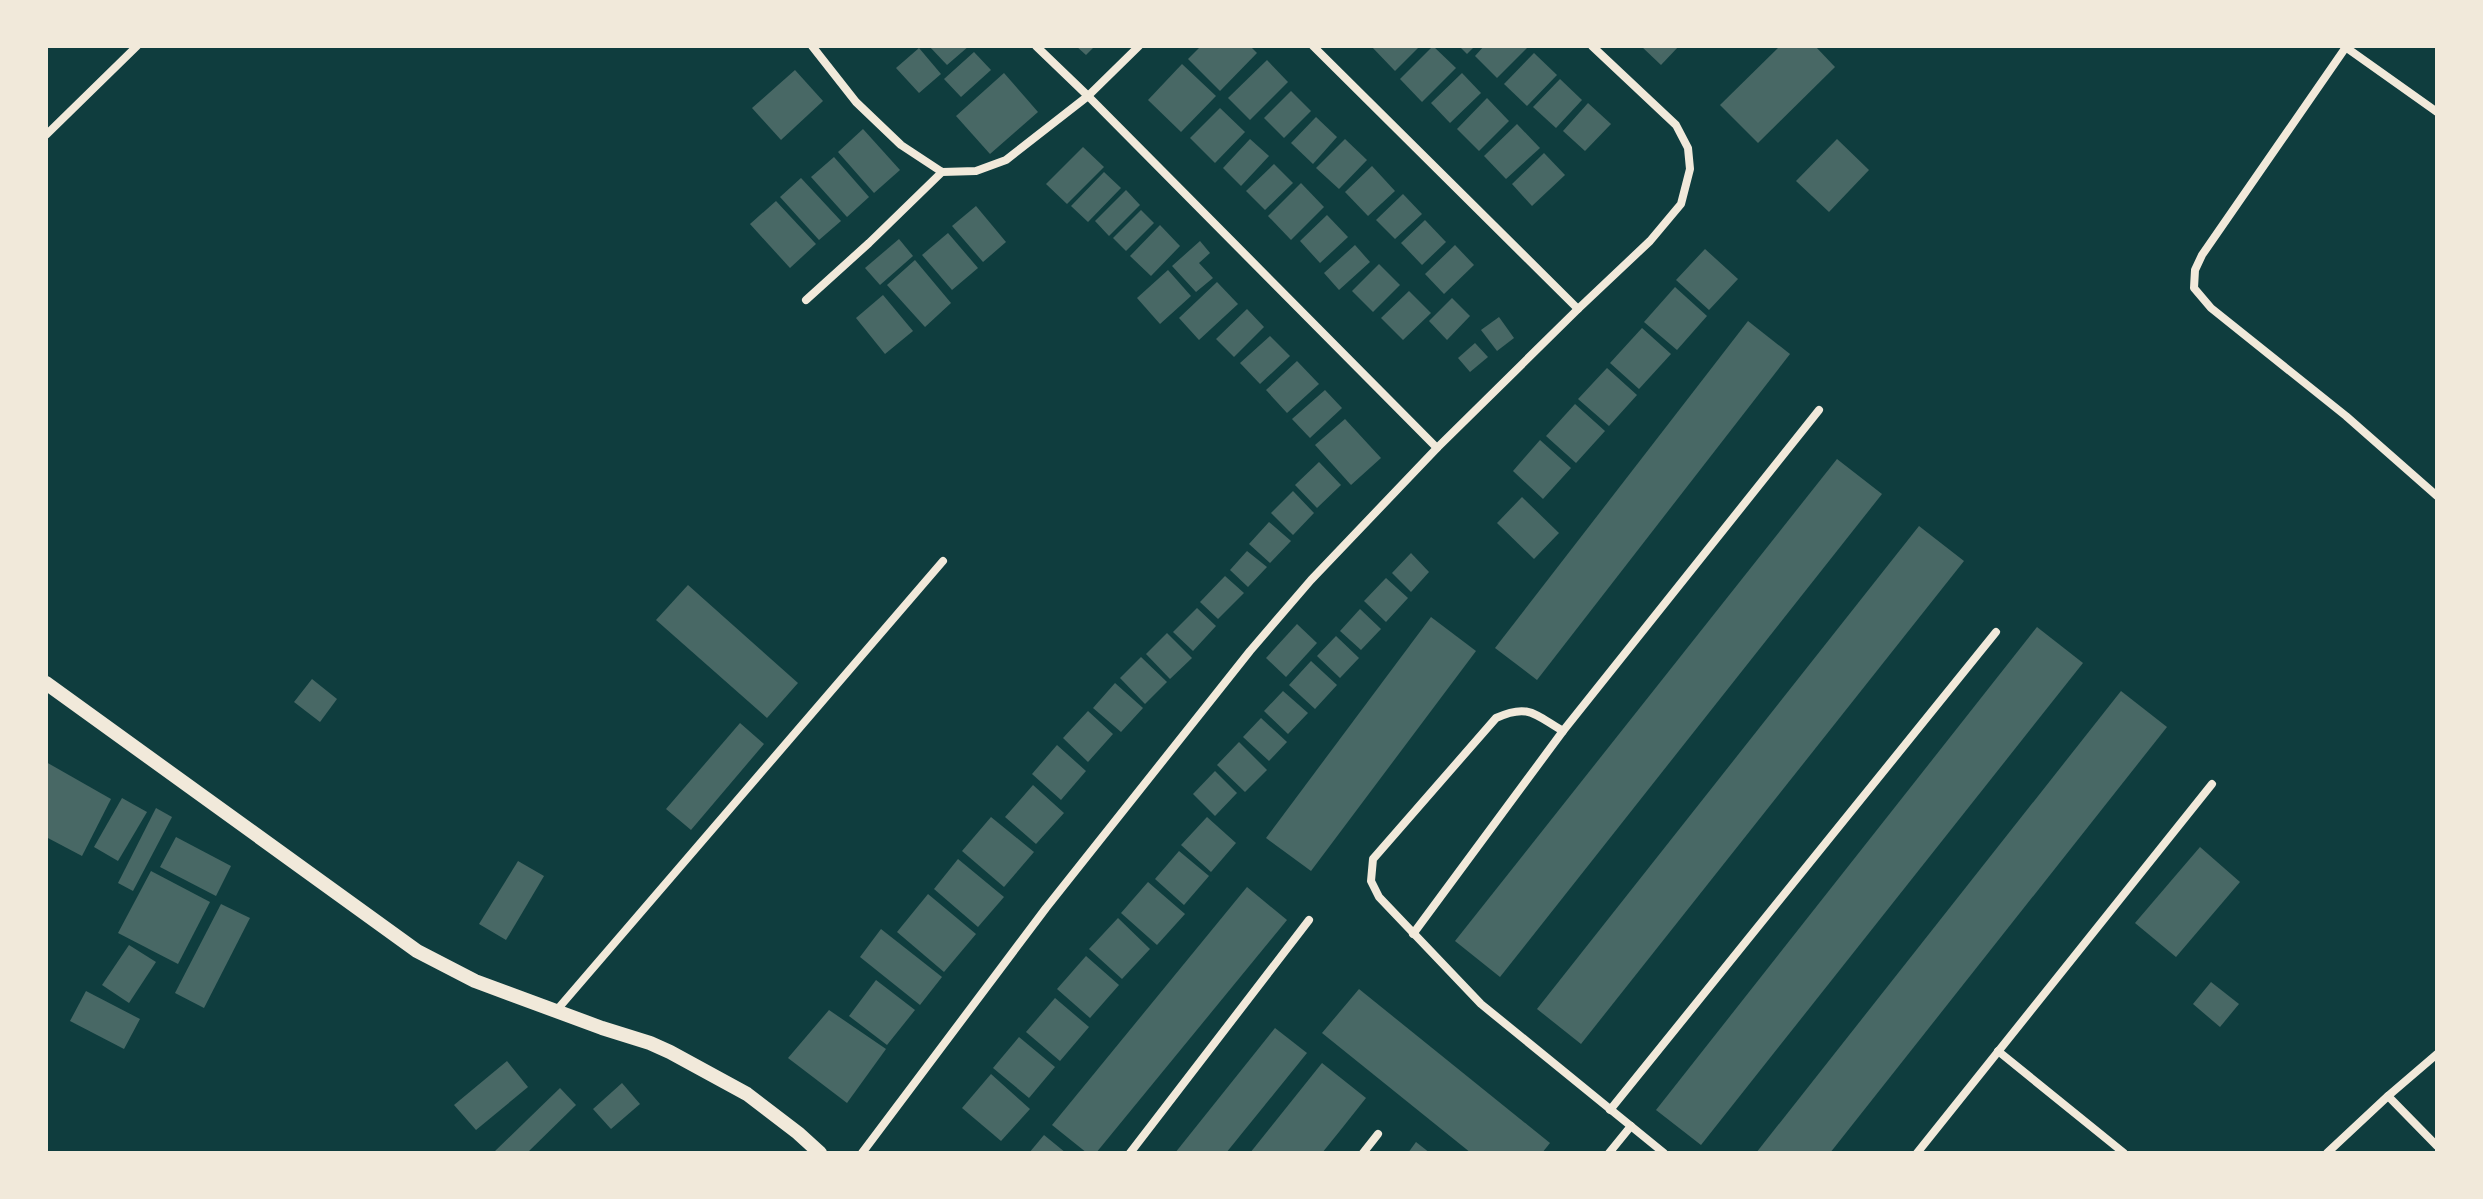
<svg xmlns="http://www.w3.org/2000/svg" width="2483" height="1199" viewBox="0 0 2483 1199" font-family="'Exo 2',sans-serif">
<rect width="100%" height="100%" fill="#0f3d3e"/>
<g fill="#486865">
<polygon points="929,46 969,46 947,65"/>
<polygon points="1076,46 1095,46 1086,55"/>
<polygon points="1201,46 1250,46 1257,53 1220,91 1188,59"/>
<polygon points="1371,46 1420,46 1395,71"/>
<polygon points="1433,46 1456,68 1422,102 1400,79"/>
<polygon points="1459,46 1475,46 1467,54"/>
<polygon points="1484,46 1529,46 1497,78 1475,56"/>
<polygon points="1641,46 1679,46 1661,65"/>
<polygon points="1780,46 1815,46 1835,67 1758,143 1720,105"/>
<polygon points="919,48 941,74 919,93 896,68"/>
<polygon points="974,52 991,70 961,97 944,79"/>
<polygon points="1534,53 1557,75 1527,106 1504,84"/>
<polygon points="1267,60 1288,82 1250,120 1228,98"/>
<polygon points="1182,64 1216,96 1181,132 1148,100"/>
<polygon points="795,70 823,101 781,140 752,108"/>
<polygon points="1004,73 1038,112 990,154 956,116"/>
<polygon points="1462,73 1481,93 1450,123 1431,103"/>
<polygon points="1560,79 1582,100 1556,128 1533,107"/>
<polygon points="1291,91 1311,111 1284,138 1264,118"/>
<polygon points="1487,98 1509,121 1479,151 1457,129"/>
<polygon points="1588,103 1611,124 1585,151 1563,131"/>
<polygon points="1220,108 1245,132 1215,163 1190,138"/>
<polygon points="1316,117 1337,137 1313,164 1291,143"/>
<polygon points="1517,124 1540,148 1506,179 1484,156"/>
<polygon points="863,129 900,170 874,193 838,152"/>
<polygon points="1250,139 1269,156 1241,186 1223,168"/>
<polygon points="1345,139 1367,160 1339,189 1316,168"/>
<polygon points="1837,139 1869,170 1829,212 1796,181"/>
<polygon points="1083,147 1104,167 1067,204 1046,184"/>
<polygon points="1544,153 1565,175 1532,206 1512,184"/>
<polygon points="834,157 869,197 847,217 811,177"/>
<polygon points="1274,164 1293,183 1265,210 1246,191"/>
<polygon points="1372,166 1395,191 1368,216 1345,192"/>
<polygon points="1104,172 1121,188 1088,222 1071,206"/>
<polygon points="801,178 841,221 819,240 780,197"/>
<polygon points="1301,183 1324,207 1291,240 1268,216"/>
<polygon points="1126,190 1140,205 1109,236 1095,221"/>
<polygon points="1403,194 1422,214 1395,239 1376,220"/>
<polygon points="776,201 816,244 790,268 750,224"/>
<polygon points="976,206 1006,242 983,262 952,226"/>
<polygon points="1141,210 1154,223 1126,251 1113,238"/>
<polygon points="1327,215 1348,237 1320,263 1300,241"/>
<polygon points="1425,220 1446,242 1422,265 1401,243"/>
<polygon points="1160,225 1180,246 1151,276 1130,256"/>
<polygon points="948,233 978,268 952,290 922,255"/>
<polygon points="899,239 913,256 880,285 865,268"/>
<polygon points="1200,241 1210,253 1199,263 1213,278 1196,292 1172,266"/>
<polygon points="1355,245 1370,262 1339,290 1324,273"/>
<polygon points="1455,245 1474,265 1444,294 1425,274"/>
<polygon points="1705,249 1738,279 1709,310 1676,280"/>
<polygon points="915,260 951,303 925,327 887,285"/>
<polygon points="1379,264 1400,285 1373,312 1352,291"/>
<polygon points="1168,270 1191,296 1160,324 1137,298"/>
<polygon points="1217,282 1238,304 1199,340 1179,318"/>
<polygon points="1675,287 1707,316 1677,350 1644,322"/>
<polygon points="1409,291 1431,313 1403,340 1381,318"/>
<polygon points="883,295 913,331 885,354 856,318"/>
<polygon points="1452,298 1470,316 1447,340 1429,321"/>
<polygon points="1247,309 1264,327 1234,357 1216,339"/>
<polygon points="1499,317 1514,338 1497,351 1481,330"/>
<polygon points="1748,321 1790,354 1537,680 1495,648"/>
<polygon points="1642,328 1671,354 1639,389 1610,363"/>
<polygon points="1270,336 1290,356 1260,384 1240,363"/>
<polygon points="1475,343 1488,357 1470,372 1458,358"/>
<polygon points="1297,361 1319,384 1287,413 1266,390"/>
<polygon points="1607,368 1637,395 1609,426 1578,399"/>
<polygon points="1325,390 1342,408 1310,438 1292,419"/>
<polygon points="1575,404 1605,431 1576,463 1546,436"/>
<polygon points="1345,419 1381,458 1351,485 1315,445"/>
<polygon points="1540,440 1571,468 1543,499 1513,471"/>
<polygon points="1837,459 1882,494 1500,977 1455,941"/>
<polygon points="1319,462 1341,485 1317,508 1295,485"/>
<polygon points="1293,491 1314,513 1293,535 1271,513"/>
<polygon points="1522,497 1559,533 1534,559 1497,523"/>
<polygon points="1269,522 1291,541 1270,563 1249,544"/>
<polygon points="1919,526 1964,561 1581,1044 1537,1009"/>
<polygon points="1247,551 1267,567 1248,587 1230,570"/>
<polygon points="1411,553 1429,572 1411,592 1392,573"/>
<polygon points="1225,576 1244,593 1218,619 1200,602"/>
<polygon points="1386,578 1408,598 1386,622 1364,601"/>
<polygon points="688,585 798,683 767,718 656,620"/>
<polygon points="1197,608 1216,626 1193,651 1173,632"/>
<polygon points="1360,609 1381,629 1361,650 1340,631"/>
<polygon points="1431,617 1476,651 1311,871 1266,838"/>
<polygon points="1297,624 1317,643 1286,677 1266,658"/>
<polygon points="2037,627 2083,663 1701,1145 1656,1110"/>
<polygon points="1167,633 1192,658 1170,679 1146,654"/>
<polygon points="1336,636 1359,658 1340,678 1317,656"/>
<polygon points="1141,657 1167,682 1145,704 1120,678"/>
<polygon points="1311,661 1337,685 1315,709 1289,685"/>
<polygon points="312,679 337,699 320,722 294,702"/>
<polygon points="1115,683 1143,708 1121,732 1093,708"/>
<polygon points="1283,691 1308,713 1288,734 1264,711"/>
<polygon points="2121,691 2167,727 1830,1153 1756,1153"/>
<polygon points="1088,711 1113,734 1088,762 1063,738"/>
<polygon points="1261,718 1287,742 1269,761 1243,737"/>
<polygon points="740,723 764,744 691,830 666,809"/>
<polygon points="1239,742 1267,770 1245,792 1217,765"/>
<polygon points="1057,745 1086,771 1061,800 1032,774"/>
<polygon points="46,762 111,799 82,856 46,837"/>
<polygon points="1215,771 1237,793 1215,816 1193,794"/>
<polygon points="1033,785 1064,813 1036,844 1005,817"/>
<polygon points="122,798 147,812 118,861 94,847"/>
<polygon points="156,808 172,817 133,891 118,883"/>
<polygon points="991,817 1034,852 1004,887 962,851"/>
<polygon points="1207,817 1236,843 1211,872 1181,845"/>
<polygon points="176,837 231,866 216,896 160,867"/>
<polygon points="2200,847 2240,882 2176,957 2135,923"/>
<polygon points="1179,851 1209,876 1184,905 1155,879"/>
<polygon points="958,859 1004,897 978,927 934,889"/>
<polygon points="518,861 544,876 506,940 479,924"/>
<polygon points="151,871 210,902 178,964 118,933"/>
<polygon points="1148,882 1185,914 1157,945 1121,913"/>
<polygon points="1247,887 1287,920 1096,1153 1087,1153 1052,1125"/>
<polygon points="928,894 976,934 944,972 897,932"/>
<polygon points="221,904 250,918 204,1008 175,993"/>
<polygon points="1118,918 1150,949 1122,979 1089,949"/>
<polygon points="881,929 942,977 920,1005 860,957"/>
<polygon points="129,945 156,962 129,1003 102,985"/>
<polygon points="1086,956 1119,985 1090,1018 1057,989"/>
<polygon points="876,980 915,1010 887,1045 849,1016"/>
<polygon points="2211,982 2239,1004 2220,1027 2193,1004"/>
<polygon points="1359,989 1550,1143 1542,1153 1471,1153 1322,1033"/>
<polygon points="86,991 140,1019 124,1049 70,1021"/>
<polygon points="1055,998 1089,1027 1060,1061 1026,1032"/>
<polygon points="829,1010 886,1049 847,1103 788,1058"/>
<polygon points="1275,1028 1307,1053 1226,1153 1175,1153"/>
<polygon points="1019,1037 1055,1067 1029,1098 993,1068"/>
<polygon points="507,1061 528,1087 476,1130 454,1105"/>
<polygon points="1322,1063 1366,1098 1339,1132 1322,1153 1250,1153"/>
<polygon points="991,1074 1030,1109 1001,1141 962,1108"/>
<polygon points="622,1083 640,1104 611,1129 593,1109"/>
<polygon points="560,1088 576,1105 527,1153 493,1153"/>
<polygon points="1044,1135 1066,1153 1029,1153"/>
<polygon points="1416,1142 1430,1153 1408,1153"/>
</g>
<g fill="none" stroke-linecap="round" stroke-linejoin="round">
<g stroke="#f1e9da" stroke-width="8">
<polyline points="812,46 856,102 901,145 942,172 976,171 1006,160 1088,96 1139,46"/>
<polyline points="1036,46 1088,96 1437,448"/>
<polyline points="1313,46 1578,309"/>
<polyline points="2344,46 2437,112"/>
<polyline points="2346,47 2202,255 2195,270 2194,288 2211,308 2346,416 2437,496"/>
<polyline points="46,135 137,46"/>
<polyline points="806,300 869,243 942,172"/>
<path d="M1563,731C1535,715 1529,703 1496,718L1373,859L1371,881L1379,897L1481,1004L1664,1153"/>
<polyline points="1413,934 1563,731 1819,410"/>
<polyline points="556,1011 943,561"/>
<polyline points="1998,1051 2124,1153"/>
<polyline points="2388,1096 2437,1146"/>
<polyline points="1610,1110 1996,632"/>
<polyline points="862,1153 1046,908 1250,651 1311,580 1437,448 1578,309 1650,241 1681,204 1690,169 1688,148 1676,125 1592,46"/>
<polyline points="1130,1153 1309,920"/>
<polyline points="1363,1153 1378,1134"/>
<polyline points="1609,1153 1631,1126"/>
<polyline points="1917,1153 2212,784"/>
<polyline points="2327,1153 2388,1096 2437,1054"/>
</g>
<polyline stroke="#f1e9da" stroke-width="14" points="46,683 417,951 475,981 602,1028 650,1043 670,1052 747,1094 798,1133 820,1153"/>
</g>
<rect width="2483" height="1199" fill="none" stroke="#f1e9da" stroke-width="96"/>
</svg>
